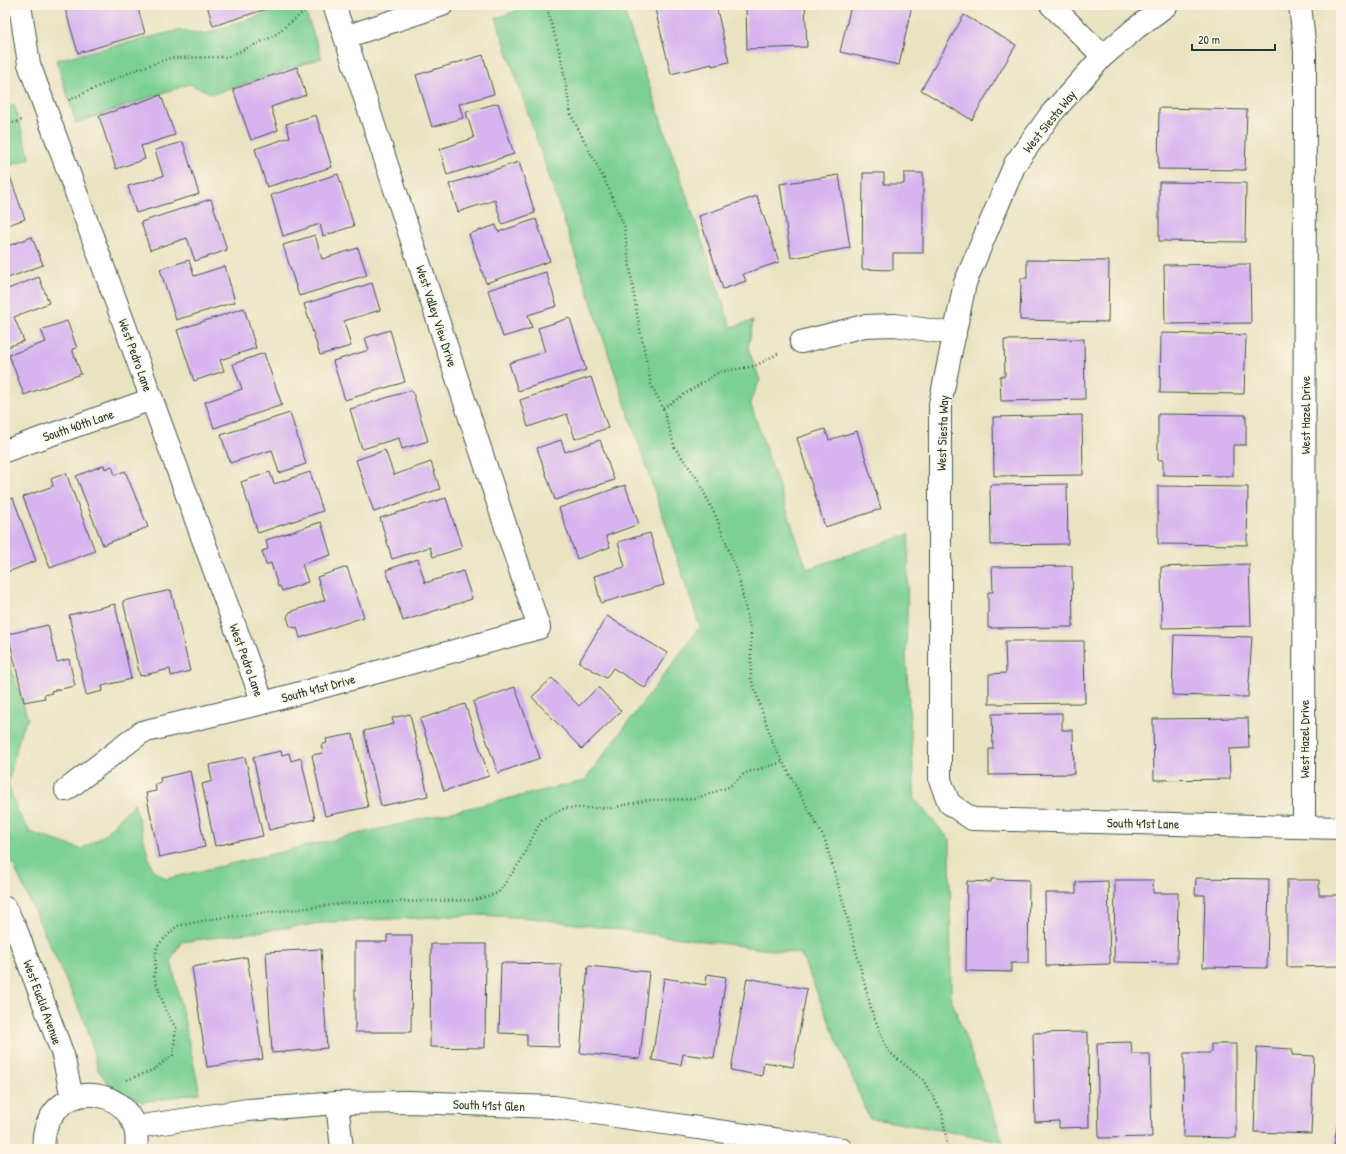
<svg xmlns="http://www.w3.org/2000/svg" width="1346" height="1154" viewBox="0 0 1346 1154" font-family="'Patrick Hand',sans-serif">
<rect width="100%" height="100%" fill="#fcf5e5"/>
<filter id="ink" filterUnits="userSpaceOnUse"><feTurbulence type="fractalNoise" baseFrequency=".025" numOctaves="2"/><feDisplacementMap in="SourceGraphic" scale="8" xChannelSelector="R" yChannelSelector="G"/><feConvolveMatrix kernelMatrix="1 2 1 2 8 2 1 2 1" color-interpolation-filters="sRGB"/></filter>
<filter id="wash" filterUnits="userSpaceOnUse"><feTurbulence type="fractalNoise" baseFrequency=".012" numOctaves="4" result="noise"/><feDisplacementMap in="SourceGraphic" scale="16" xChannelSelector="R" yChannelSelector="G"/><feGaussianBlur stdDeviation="0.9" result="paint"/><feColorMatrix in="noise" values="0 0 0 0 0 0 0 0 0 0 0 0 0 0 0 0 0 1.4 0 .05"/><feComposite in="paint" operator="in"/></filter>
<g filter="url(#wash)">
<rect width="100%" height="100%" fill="#eae3c2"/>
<g fill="#7bd094" stroke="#4d8664">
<polygon points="292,5 303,5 322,58 213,94 189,84 76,123 56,60 180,30 204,34"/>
<polygon points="533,5 622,5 731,327 753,321 748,348 760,380 750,402 807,569 909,534 906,655 915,800 950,840 951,998 1003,1141 869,1118 801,954 531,918 477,915 330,922 181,942 171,960 200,1093 143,1102 113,1089 98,1070 87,1027 5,846 5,650 28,719 21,731 8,784 17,810 30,832 81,849 103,836 134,803 152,869 166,879 584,781 700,627 496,18"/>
<polygon points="14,105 30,158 5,168 5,108"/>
</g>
<g id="blocks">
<g fill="#d7b3f0">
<polygon points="64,5 137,5 145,33 78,53"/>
<polygon points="207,5 279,5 213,26"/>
<polygon points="654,5 716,5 729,62 712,66 712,64 671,74"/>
<polygon points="746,5 805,5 807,47 747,49"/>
<polygon points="851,5 912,5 899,65 840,52"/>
<polygon points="964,15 1016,45 972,120 921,90"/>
<polygon points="483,55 494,94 459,104 463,118 432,127 416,75"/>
<polygon points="297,67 306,95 271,107 278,130 251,140 233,89"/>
<polygon points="161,95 175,135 141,146 145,159 116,169 99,116"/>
<polygon points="498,103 514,154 447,175 440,149 474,138 466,112"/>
<polygon points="1159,108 1247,110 1245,170 1158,169"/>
<polygon points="316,115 332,167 267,187 255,149 290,137 286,124"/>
<polygon points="183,142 199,194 136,213 128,186 163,176 155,150"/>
<polygon points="519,162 535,213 502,224 495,200 458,212 449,184"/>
<polygon points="5,168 7,168 25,219 5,226"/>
<polygon points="863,173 884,173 884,184 904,184 904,173 923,173 923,253 893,253 893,270 862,269"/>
<polygon points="338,174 354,226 323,236 320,224 283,236 271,195"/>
<polygon points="839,175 850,248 791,258 780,184"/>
<polygon points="1159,182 1246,183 1245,242 1159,241"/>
<polygon points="757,196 779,262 743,274 746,281 723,289 699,216"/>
<polygon points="211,199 227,250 195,261 187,238 150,250 141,222"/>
<polygon points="536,219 550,261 486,283 469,234 496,225 498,232"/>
<polygon points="315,235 322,259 358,248 367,275 299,296 283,245"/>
<polygon points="32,237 43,265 5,279 5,247"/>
<polygon points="189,260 194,276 225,266 235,302 176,320 160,269"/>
<polygon points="1027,260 1109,261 1108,322 1020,320 1021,278 1027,278"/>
<polygon points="1250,264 1251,323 1165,324 1164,265"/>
<polygon points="546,272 557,306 528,315 532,328 503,337 488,290"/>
<polygon points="39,277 49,303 14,317 24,341 5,348 5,290"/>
<polygon points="372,283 380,310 344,321 351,346 320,355 304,304"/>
<polygon points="244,308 256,348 220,360 224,371 194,381 177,330"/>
<polygon points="570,318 586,370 518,391 509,363 545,352 538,328"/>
<polygon points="67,321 77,348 72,349 81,374 24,395 9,355 46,342 41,330"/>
<polygon points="390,330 405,382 345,400 333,361 369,350 365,338"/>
<polygon points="1161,333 1246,335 1244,394 1160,393"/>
<polygon points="1084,339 1085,399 1001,401 1000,376 1005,376 1004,340"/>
<polygon points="264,353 282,405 214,428 205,402 242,389 233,364"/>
<polygon points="591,377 608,428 575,439 567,414 528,427 520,400"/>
<polygon points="412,390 428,441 402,449 399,438 362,449 350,409"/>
<polygon points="290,413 306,464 279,473 272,450 230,463 221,435"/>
<polygon points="1158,414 1246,415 1246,445 1233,445 1233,476 1163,475 1163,460 1158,460"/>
<polygon points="1082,415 1083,475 994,476 993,417"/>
<polygon points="825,429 829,440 857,431 881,509 825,527 797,438"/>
<polygon points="561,440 565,452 600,440 614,480 555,500 537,448"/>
<polygon points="385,450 394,475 431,462 440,489 374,512 356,460"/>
<polygon points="104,465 105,469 112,466 115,475 125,471 148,527 103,545 76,476"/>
<polygon points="270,472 274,484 310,472 323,511 258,533 241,482"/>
<polygon points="66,473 95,551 50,568 23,497 53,486 51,479"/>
<polygon points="1067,484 1068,544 991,545 990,485"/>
<polygon points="625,485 639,524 606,536 610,547 577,559 559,508"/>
<polygon points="1158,486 1248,487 1247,545 1158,544"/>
<polygon points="13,498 36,561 5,573 5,501"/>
<polygon points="446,498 462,548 433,557 430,547 392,559 380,518"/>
<polygon points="321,522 331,555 302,564 308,582 282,591 280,586 278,587 271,563 266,565 262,551 268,549 266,540"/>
<polygon points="650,533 664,585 601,603 594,576 625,567 618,542"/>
<polygon points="418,559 425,583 463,571 472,599 403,621 386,570"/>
<polygon points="1249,564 1251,626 1162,628 1161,567"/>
<polygon points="1072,566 1073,627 988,628 988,592 993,592 992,567"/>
<polygon points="347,567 364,617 300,638 297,627 295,628 290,626 287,617 290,612 325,600 317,577"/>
<polygon points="171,590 190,671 171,676 170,669 140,676 123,601"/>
<polygon points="115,604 131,679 102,686 103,691 86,695 69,615"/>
<polygon points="607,616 667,653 645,688 613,668 606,678 579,662"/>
<polygon points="48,625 57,662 69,659 75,686 51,691 52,693 44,695 45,698 24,702 8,634"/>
<polygon points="1174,635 1252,637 1248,697 1172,695"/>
<polygon points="1005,641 1084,641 1085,703 989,704 989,674 1006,673"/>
<polygon points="552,678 579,706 598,687 621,711 582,749 532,697"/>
<polygon points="515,687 540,758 498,773 473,702"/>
<polygon points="465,704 489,776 444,791 420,719"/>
<polygon points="1062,713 1062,730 1073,730 1074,774 989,775 989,749 993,749 992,714"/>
<polygon points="410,714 428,796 381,806 364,731 394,724 392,718"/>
<polygon points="1248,718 1249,748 1229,749 1230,779 1154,780 1153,719"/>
<polygon points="353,734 368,807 325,816 312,755 323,753 321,745 327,743 326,739"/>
<polygon points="281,751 282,755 289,753 291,761 301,758 315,819 269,830 253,757"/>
<polygon points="245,757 263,836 215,846 202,784 212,781 209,765"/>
<polygon points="190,771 205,847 159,857 146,793 156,791 155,784 161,782 160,778"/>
<polygon points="1196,878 1269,879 1267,968 1203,967 1205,895 1195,895"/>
<polygon points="991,879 1029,880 1028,963 1011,963 1011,972 966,971 967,881 991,882"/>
<polygon points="1115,880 1153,880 1153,893 1178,893 1177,963 1114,962"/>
<polygon points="1287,880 1319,880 1319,895 1341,895 1341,966 1287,967"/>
<polygon points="1108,881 1110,964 1046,966 1045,893 1076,893 1076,882"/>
<polygon points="387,935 412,935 411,1032 355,1032 355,942 387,942"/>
<polygon points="431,944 486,944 485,1048 430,1047"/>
<polygon points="321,949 327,1048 272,1053 266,952"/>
<polygon points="247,957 263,1059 207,1067 192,967"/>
<polygon points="501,963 561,964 559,1047 527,1046 527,1034 499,1033"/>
<polygon points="588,966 649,972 640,1059 580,1053"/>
<polygon points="707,974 726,977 714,1058 683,1054 681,1065 652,1060 664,978 706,985"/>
<polygon points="747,978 807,989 793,1067 764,1062 762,1076 731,1070"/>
<polygon points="1088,1032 1089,1127 1059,1128 1059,1121 1035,1122 1033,1033"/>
<polygon points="1131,1042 1132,1054 1150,1054 1152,1137 1099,1138 1097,1043"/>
<polygon points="1211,1044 1236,1044 1236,1138 1183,1137 1184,1053 1211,1053"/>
<polygon points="1257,1047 1292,1049 1292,1055 1314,1056 1311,1134 1254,1132"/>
<polygon points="1340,1107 1341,1107 1341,1148 1334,1146"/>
</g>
</g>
</g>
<g filter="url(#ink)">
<use href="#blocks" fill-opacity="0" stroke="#3d5649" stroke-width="1"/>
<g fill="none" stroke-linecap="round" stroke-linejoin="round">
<defs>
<g id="minor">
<polyline points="20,5 29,64 263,703"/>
<polyline points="1051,5 1103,56 1136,28 1167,5"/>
<polyline points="1300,5 1305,51 1304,826"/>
<polyline points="345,37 442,5"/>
<polyline points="1103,56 1051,114 1015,164 965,283 940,404 940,780 949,803 972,819 1341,828"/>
<polyline points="801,342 864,326 895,325 955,334"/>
<polyline points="5,451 152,399"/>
<polyline points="66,790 142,732 263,703 539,628 345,37 334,5"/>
<polyline points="5,908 16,929 63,1055 72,1098"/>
<polyline points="337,1103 342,1149"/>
<polyline points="136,1127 248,1110 337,1103 409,1102 554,1107 841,1149"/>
<path d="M44,1149C43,1141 44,1132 47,1125C68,1073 144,1093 136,1149"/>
</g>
</defs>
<use href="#minor" stroke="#3d5649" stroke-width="24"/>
<g stroke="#3d5649" stroke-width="2.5" stroke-dasharray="1 3" stroke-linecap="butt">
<polyline points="546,5 561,57 571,115 609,189 624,226 636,309 651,384 663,408 675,448 697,478 717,519 738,574 751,634 751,678 773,744 825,840 844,905 872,1012 888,1051 923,1080 942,1112 948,1149"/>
<polyline points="69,100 135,70 170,58 227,57 272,37 309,8"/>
<polyline points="5,125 23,120"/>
<polyline points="663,408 719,372 755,366 779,353"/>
<polyline points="127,1080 153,1070 173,1055 176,1028 166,1011 154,976 157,946 177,926 218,918 351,903 475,900 498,893 520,862 542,819 565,808 611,808 648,800 694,799 729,787 745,773 783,762"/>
</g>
<use href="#minor" stroke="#fff" stroke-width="22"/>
</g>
</g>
<g text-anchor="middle" stroke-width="3" stroke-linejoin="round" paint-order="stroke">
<g font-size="13" fill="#1f3d34" stroke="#fcf5e5">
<text transform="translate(1049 121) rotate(-51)" y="5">West Siesta Way</text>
<text transform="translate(437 316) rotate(72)" y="5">West Valley View Drive</text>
<text transform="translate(136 355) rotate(70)" y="5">West Pedro Lane</text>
<text transform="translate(1305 415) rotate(-90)" y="5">West Hazel Drive</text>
<text transform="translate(78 425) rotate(-19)" y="5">South 40th Lane</text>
<text transform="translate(942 433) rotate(-88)" y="5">West Siesta Way</text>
<text transform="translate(247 660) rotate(70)" y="5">West Pedro Lane</text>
<text transform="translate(318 688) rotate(-15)" y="5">South 41st Drive</text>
<text transform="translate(1304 739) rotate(-90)" y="5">West Hazel Drive</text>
<text transform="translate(1143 823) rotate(1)" y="5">South 41st Lane</text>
<text transform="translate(43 1002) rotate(70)" y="5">West Euclid Avenue</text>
<text transform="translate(489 1105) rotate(2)" y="5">South 41st Glen</text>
</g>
</g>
<rect width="1346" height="1154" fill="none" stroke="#fcf5e5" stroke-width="20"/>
<path d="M1192 44v6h83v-6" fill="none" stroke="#1f3d34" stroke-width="2"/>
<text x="1198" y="44" font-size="12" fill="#1f3d34" stroke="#fcf5e5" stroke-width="3" paint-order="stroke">20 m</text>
</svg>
